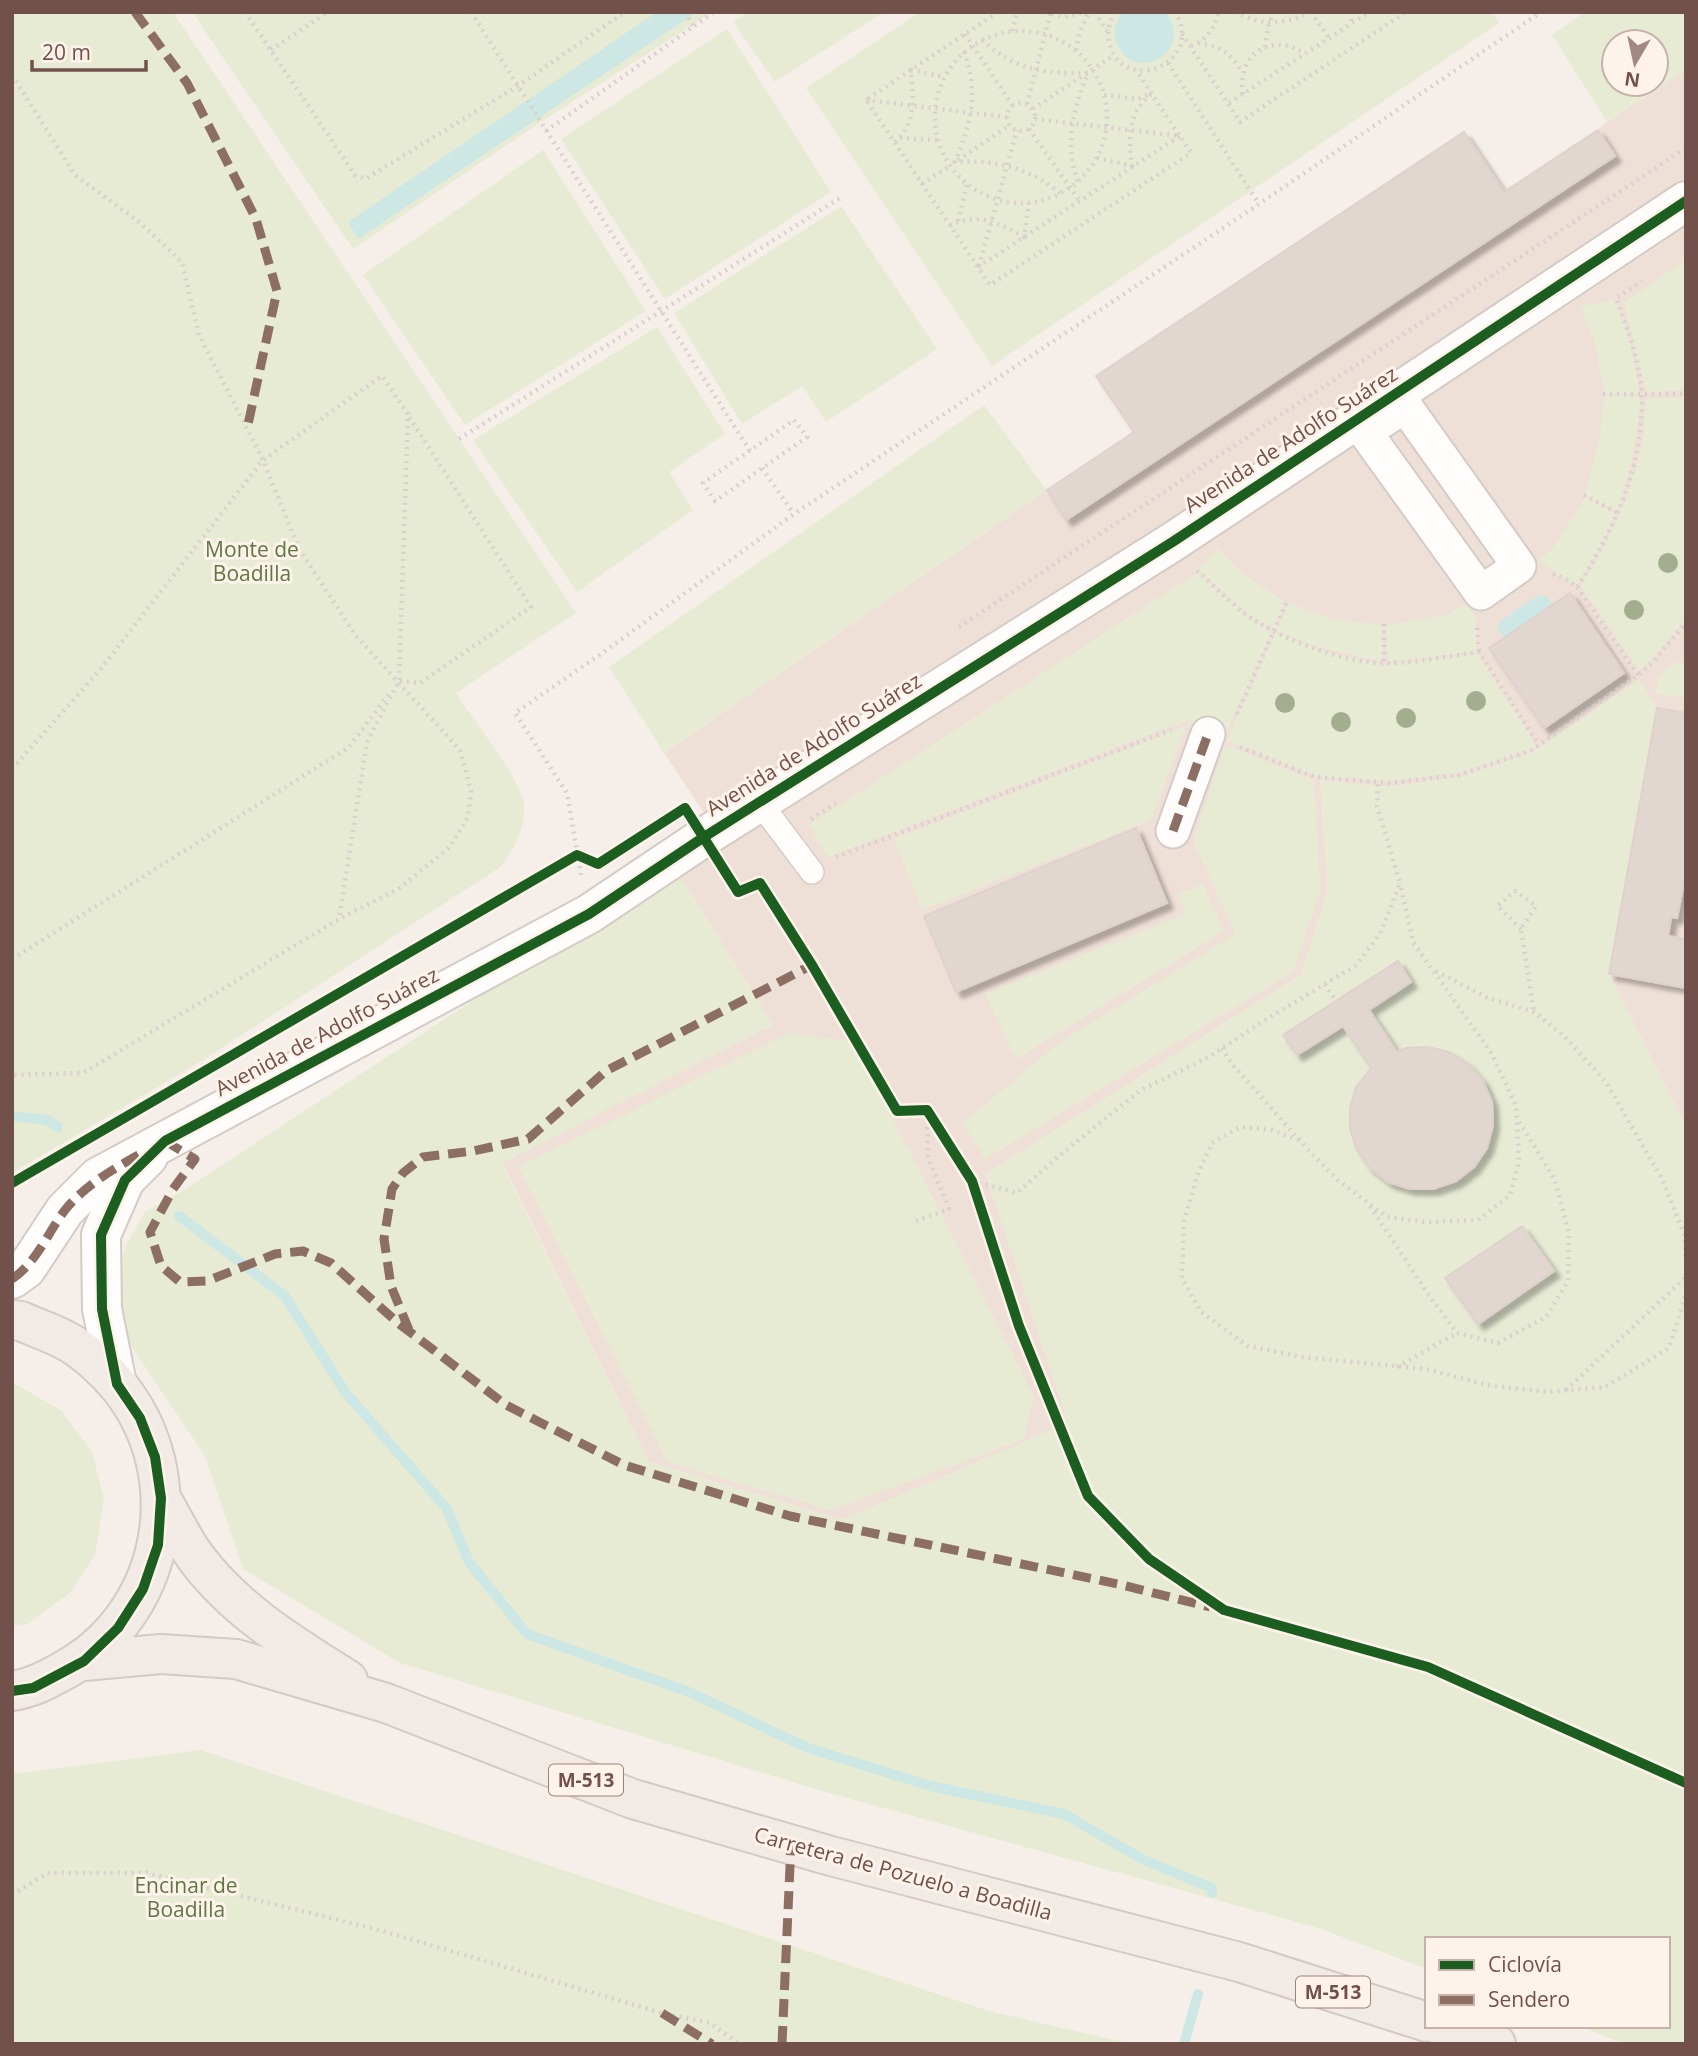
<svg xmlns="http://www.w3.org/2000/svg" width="1698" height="2056" viewBox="0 0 1698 2056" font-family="'Open Sans',sans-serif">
<defs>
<filter id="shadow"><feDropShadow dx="6" dy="6" stdDeviation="2" flood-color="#0004"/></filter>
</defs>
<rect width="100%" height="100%" fill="#f6efe9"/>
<polygon fill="#efe0d7" points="1686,70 1686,1127 1609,974 1657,708 1639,680 1535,751 1461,777 1390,787 1320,780 1328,891 1301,975 986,1174 1069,1423 843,1520 649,1462 502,1162 773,1025 675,868 722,840 664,753 1047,490 1067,519 1615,157 1598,130 1607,122"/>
<g fill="#e7ebd4" fill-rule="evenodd">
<path d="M12,12H173L576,613L456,693C471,717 521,779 524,804C526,828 514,850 499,868L205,1059L12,1173Z"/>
<polygon points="192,12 712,12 541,122 353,249"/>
<polygon points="748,12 884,12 775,82 733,22"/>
<polygon points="920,12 1493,12 1499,23 992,366 806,88"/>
<path d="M1585,12H1686V70L1607,122L1552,35ZM1614,42H1656V84H1614Z"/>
<polygon points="727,29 831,192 665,299 561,139"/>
<polygon points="543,150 646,311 465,425 363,275"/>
<polygon points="841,206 937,349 826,422 802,386 742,424 674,313"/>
<polygon points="1686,259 1686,390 1646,392 1624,303"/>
<polygon points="1615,299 1629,339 1640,394 1605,393 1595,343 1580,307"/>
<polygon points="657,327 725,434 669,472 693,510 577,592 473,440"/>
<path d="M1605,396H1640C1638,439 1631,471 1617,511L1585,495L1599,441Z"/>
<path d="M1686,397V618L1653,658L1639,670L1581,586C1610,541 1632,494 1642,442C1645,428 1644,413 1646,399Z"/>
<polygon points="984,405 1047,490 664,753 609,667"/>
<polygon points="1585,498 1616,514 1597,553 1577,585 1555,573 1539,560 1552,549"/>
<polygon points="1218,548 1241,573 1285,602 1274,629 1258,622 1198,570"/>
<polygon points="1197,573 1257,624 1272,632 1224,737 1188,720 828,857 809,825"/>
<polygon points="1289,603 1332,619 1382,625 1382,662 1318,647 1276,631"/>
<polygon points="1467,604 1476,619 1477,651 1387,662 1386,625 1446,615"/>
<polygon points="1276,633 1321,651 1384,665 1478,654 1536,745 1532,749 1459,773 1389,781 1315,776 1227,740"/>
<polygon points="1675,662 1686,664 1686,698 1656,694 1659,677"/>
<polygon points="1639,680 1657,708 1609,974 1686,1127 1686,2044 1625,2044 1579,2026 1668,2026 1668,1939 1427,1939 1427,1969 1318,1928 826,1792 400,1663 243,1569 205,1456 133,1349 118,1313 117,1279 126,1245 145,1212 184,1190 675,868 773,1025 502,1163 649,1462 843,1520 1068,1423 986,1174 1301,975 1328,891 1320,780 1390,787 1461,777 1535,751"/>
<polygon points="1186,726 1151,820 922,910 894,839"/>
<polygon points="1226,745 1314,780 1320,890 1293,972 985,1159 963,1123 1059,1043 1236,934 1193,841"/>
<polygon points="1203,884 1224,931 1016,1059 985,994 1186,914 1177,895"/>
<polygon points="789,1033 853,1042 1034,1396 1024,1439 831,1510 667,1462 519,1167"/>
<polygon points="12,1382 62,1411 92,1452 104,1499 95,1555 70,1593 27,1624 12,1626"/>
<polygon points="201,1750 989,2011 1132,2044 12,2044 12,1774"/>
</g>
<g fill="#cce7e4">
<polygon points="657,12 697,12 358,239 348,222"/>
<path d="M1123,12H1165C1198,50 1133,87 1117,43C1112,32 1116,22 1123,12Z"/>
<polygon points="1539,595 1547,597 1553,604 1504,638 1498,630 1499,622"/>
</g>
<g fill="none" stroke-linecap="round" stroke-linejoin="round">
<g stroke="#cce7e4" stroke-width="10">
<polyline points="12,1116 47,1120 58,1127"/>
<polyline points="179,1216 285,1296 345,1392 447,1509 469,1562 527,1634 689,1692 808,1748 931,1786 1064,1814 1142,1859 1212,1888 1212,1893"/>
<polyline points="1184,2044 1198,1994"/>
</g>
</g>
<g fill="#e2d6d1" stroke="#dfd1cc" stroke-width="2" filter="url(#shadow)">
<polygon points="1598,130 1615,156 1066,520 1047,490 1134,432 1096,376 1464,132 1504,192"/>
<polygon points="1570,593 1624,673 1544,728 1489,648"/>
<polygon points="1657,708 1686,713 1686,872 1677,918 1671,917 1668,936 1686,939 1686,988 1609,974"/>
<polygon points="1136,828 1167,903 956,992 924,916"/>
<polygon points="1398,961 1411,982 1369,1010 1397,1052 1406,1048 1428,1047 1449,1052 1467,1063 1483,1081 1492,1102 1493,1125 1487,1148 1474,1167 1456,1181 1433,1189 1410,1189 1388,1182 1369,1167 1357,1150 1350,1129 1350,1108 1356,1087 1371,1068 1343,1026 1297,1055 1283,1035"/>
<polygon points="1522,1226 1554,1271 1478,1324 1445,1278"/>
</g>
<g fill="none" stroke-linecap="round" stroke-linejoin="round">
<defs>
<polyline id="service" points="760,803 812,872"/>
<g id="pedestrian">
<polygon points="1405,406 1519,566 1481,593 1365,432"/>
<polyline points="1173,831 1208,734"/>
</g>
<g id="minor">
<polyline points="12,1279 26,1269 65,1210 98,1177 589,914 704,837 1174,541 1686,201"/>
<polyline points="117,1384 102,1309 101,1235 125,1180 148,1157"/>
</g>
<g id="primary">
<path d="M12,1320L21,1321C38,1329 59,1335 75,1346C89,1355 107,1372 118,1385C193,1477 166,1617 61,1672C45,1681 31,1688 12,1691"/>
<path d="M161,1498C173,1518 183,1541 197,1559C237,1612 293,1645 348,1680"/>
<polyline points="84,1661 161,1654 236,1659 386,1703 633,1799 831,1856 1239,1962 1427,2022"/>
<polyline points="1441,2026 1496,2044"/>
</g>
</defs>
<use href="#service" stroke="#d4cbc7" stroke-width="26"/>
<use href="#pedestrian" stroke="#d4cbc7" stroke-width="37"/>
<use href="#minor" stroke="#d4cbc7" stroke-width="42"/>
<use href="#primary" stroke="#d5c9c5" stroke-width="42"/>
<g stroke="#d9cfcd" stroke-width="4.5" stroke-dasharray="2 5" stroke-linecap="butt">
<polyline points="245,12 355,175 365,179 518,86 625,12"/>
<polyline points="471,12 750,451"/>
<polyline points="685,12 693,26"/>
<polyline points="998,12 866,100 990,285 1191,153 1136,70"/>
<polyline points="1045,12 1065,17 1084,12"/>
<polyline points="1095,12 1107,31"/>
<path d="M1115,12C1108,24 1106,36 1111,48C1129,96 1206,60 1175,12"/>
<path d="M1235,12C1260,25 1284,26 1309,12"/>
<polyline points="1311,12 1329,38"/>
<polyline points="1350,12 1352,24"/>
<circle cx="1021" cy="117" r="86"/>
<polyline points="1012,31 1017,12"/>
<polyline points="965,34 1013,106"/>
<polyline points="1182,34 1240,122 1406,12"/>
<path d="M982,40C1015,70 1044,74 1088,73C1073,110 1064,143 1078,182"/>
<path d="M1198,43C1223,48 1228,51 1242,72"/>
<path d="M1191,46C1207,39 1215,29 1218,12"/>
<polyline points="1265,47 1269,23 1275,12"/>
<polyline points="271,50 328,12"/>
<polyline points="1076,50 1079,34 1089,12"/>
<path d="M964,52C979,91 971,125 955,162C995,159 1029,168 1060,193"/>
<polyline points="1168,63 1259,204"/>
<polyline points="12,75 75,175 139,222 182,262 199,335 263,460 299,549 356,636 460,750 471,791 468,817 450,847 398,889 339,919 83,1073 12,1075"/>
<path d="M1243,94C1236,54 1272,31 1305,54"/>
<polyline points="1104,95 1138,99 1147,95"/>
<polyline points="866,100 1007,117"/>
<polyline points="1229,103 1369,12"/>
<circle cx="1021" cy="117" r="14"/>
<polyline points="1027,104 1051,12"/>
<polyline points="1033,109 1114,55"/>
<polyline points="1035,119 1180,136"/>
<polyline points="1029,129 1079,200"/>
<polyline points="546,131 714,12"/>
<polyline points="900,138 937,140"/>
<path d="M895,142C917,125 913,94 911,70L944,77"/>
<path d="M1097,158L1132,166C1128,137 1128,113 1151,94"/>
<polyline points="958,160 1010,125"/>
<polyline points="922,184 951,165"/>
<polyline points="958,221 967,184"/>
<path d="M950,226C975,211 1002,224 1024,237L1029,203"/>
<polyline points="979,266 1017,130"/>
<polyline points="978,267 1180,136"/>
<polyline points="1603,394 1686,394"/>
<polygon points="794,420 807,437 715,501 703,483"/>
<polyline points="459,439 843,196"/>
<polyline points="762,468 794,514"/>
<polyline points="1584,495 1618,513"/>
<path d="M1197,571C1217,588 1236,610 1259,623C1292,643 1349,664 1388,663C1419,663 1449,656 1479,652L1539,745"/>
<path d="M1553,574L1566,579L1577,587C1614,530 1643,467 1642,397C1641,363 1627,329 1616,298L1642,281"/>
<polyline points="1577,587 1638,675"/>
<polyline points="1384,624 1384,663"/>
<polyline points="959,627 1686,148"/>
<polyline points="1477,628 1479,652"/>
<polyline points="400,681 420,683 531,607 408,415"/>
<polyline points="1237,714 1287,601"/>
<polyline points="1240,747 1315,777 1389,783 1459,775 1532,750 1638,675 1653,662 1686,623"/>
<polyline points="12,769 100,670 263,460 382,376 408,414 399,681 367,742 339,919"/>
<polyline points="811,819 836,803"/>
<polyline points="836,857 1171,730"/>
<polyline points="581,875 567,793 515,713 601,654 794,514 1259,204 1541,12"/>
<polyline points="1521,929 1497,906 1515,891 1536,906 1521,929 1534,1012"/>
<polyline points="12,959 348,748 390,693"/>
<polyline points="1436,971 1486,997 1534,1012 1564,1036 1606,1082 1662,1179 1684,1234 1686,1257"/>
<polyline points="1325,984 1336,1001"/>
<polyline points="1222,1048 1232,1064 1311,1153 1338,1180 1387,1217 1424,1222 1478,1220 1510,1195 1519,1162 1516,1106 1492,1054 1413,942 1400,883"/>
<polyline points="1299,1140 1272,1130 1240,1127 1212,1143 1197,1176 1184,1221 1182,1278 1201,1312 1248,1346 1301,1357 1426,1369 1487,1385 1547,1392 1605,1387 1669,1348 1686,1294"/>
<polyline points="972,1181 1017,1193 1060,1155 1141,1090 1209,1057 1262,1022 1355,966 1380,934 1400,883 1377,806 1378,782"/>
<polyline points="1370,1206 1426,1291 1457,1333 1498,1343 1546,1317 1568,1281 1569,1234 1555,1180 1517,1118"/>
<polyline points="916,1221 949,1209 928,1157 927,1110"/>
<polyline points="1397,1367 1457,1333"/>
<polyline points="1566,1390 1686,1277"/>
<polyline points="12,1895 47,1873 147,1873 383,1931 662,2013 710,2023 739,2044"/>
</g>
<use href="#service" stroke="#fefdfc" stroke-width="23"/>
<use href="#pedestrian" stroke="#fefdfc" stroke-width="33"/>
<use href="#minor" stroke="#fefdfc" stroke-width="38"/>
<use href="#primary" stroke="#f2ebe5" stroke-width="38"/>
<g stroke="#8d6e63" stroke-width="9" stroke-dasharray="18 9" stroke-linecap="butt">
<polyline points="135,12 187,83 256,219 277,291 247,429"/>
<polyline points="1173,831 1208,734"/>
<polyline points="165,1141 195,1159 173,1189 150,1232 161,1266 180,1282 207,1281 275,1254 303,1251 331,1263 398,1323 506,1405 624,1465 790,1516 1118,1584 1210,1607"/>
<path d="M12,1279C37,1262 47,1234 65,1210C86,1184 115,1168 144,1152"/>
<polyline points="409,1330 391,1286 384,1239 392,1189 403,1173 423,1157 473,1151 528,1139 606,1071 812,965"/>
<polyline points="662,2013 712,2044"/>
<polyline points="782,2044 791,1844"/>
</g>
<defs>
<g id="cycleway">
<polyline points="12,1183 577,855 598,864 685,808 738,892 760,883 812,965 897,1111 927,1110 972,1181 1019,1326 1088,1496 1149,1559 1224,1610 1428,1667 1686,1783"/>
<polyline points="12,1691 33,1688 84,1661 118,1628 143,1589 158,1545 161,1498 155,1457 140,1418 117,1384 102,1309 101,1235 125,1180 165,1141 589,914 704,837 1174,541 1686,201"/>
</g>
</defs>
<use href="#cycleway" stroke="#fef3eb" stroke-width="15"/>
<use href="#cycleway" stroke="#1b5e20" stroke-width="10"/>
</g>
<g fill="#a2ae8e">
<circle cx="1668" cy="563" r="10"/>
<circle cx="1634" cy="610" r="10"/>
<circle cx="1476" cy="701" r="10"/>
<circle cx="1285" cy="703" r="10"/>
<circle cx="1406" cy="718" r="10"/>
<circle cx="1341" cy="722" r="10"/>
</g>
<g text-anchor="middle" stroke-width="6" stroke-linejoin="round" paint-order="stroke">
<g fill="#fef3eb" stroke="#9d827b" stroke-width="2">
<rect x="549" y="1764.5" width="74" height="31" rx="5"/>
<rect x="1296" y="1976.5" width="74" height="31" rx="5"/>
</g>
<g font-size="19" font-weight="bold" fill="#73514b">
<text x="586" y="1787">M-513</text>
<text x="1333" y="1999">M-513</text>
</g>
<g font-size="21" fill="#73514b" stroke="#fef3eb">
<text transform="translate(1291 440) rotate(-33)" y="7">Avenida de Adolfo Suárez</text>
<text transform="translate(814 745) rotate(-32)" y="7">Avenida de Adolfo Suárez</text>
<text transform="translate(327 1032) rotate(-28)" y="7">Avenida de Adolfo Suárez</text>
<text transform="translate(903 1874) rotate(15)" y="7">Carretera de Pozuelo a Boadilla</text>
</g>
<g font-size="21" fill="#5e7843" stroke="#fef3eb">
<text x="252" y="557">Monte de<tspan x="252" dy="24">Boadilla</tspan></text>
<text x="186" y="1893">Encinar de<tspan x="186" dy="24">Boadilla</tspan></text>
</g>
</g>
<rect width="1698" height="2056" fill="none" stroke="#73514b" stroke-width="28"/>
<rect x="1425" y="1937" width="245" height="91" fill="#fef3eb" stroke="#c6b2ab" stroke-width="2"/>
<rect x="1439" y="1960" width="35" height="10" fill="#1b5e20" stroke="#c6b2ab" stroke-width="2"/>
<text x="1488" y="1972" font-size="21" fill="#73514b">Ciclovía</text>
<rect x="1439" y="1995" width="35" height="10" fill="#8d6e63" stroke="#c6b2ab" stroke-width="2"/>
<text x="1488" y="2007" font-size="21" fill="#73514b">Sendero</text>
<g transform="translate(1635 63) rotate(189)"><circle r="33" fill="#fef3eb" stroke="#c6b2ab" stroke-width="2"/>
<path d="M0-5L12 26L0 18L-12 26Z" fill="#a18882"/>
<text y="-10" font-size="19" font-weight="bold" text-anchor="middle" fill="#73514b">N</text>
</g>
<path d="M32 60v10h114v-10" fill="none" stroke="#73514b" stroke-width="3.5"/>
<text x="42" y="60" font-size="21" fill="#73514b" stroke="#fef3eb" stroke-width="5" paint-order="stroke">20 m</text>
</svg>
